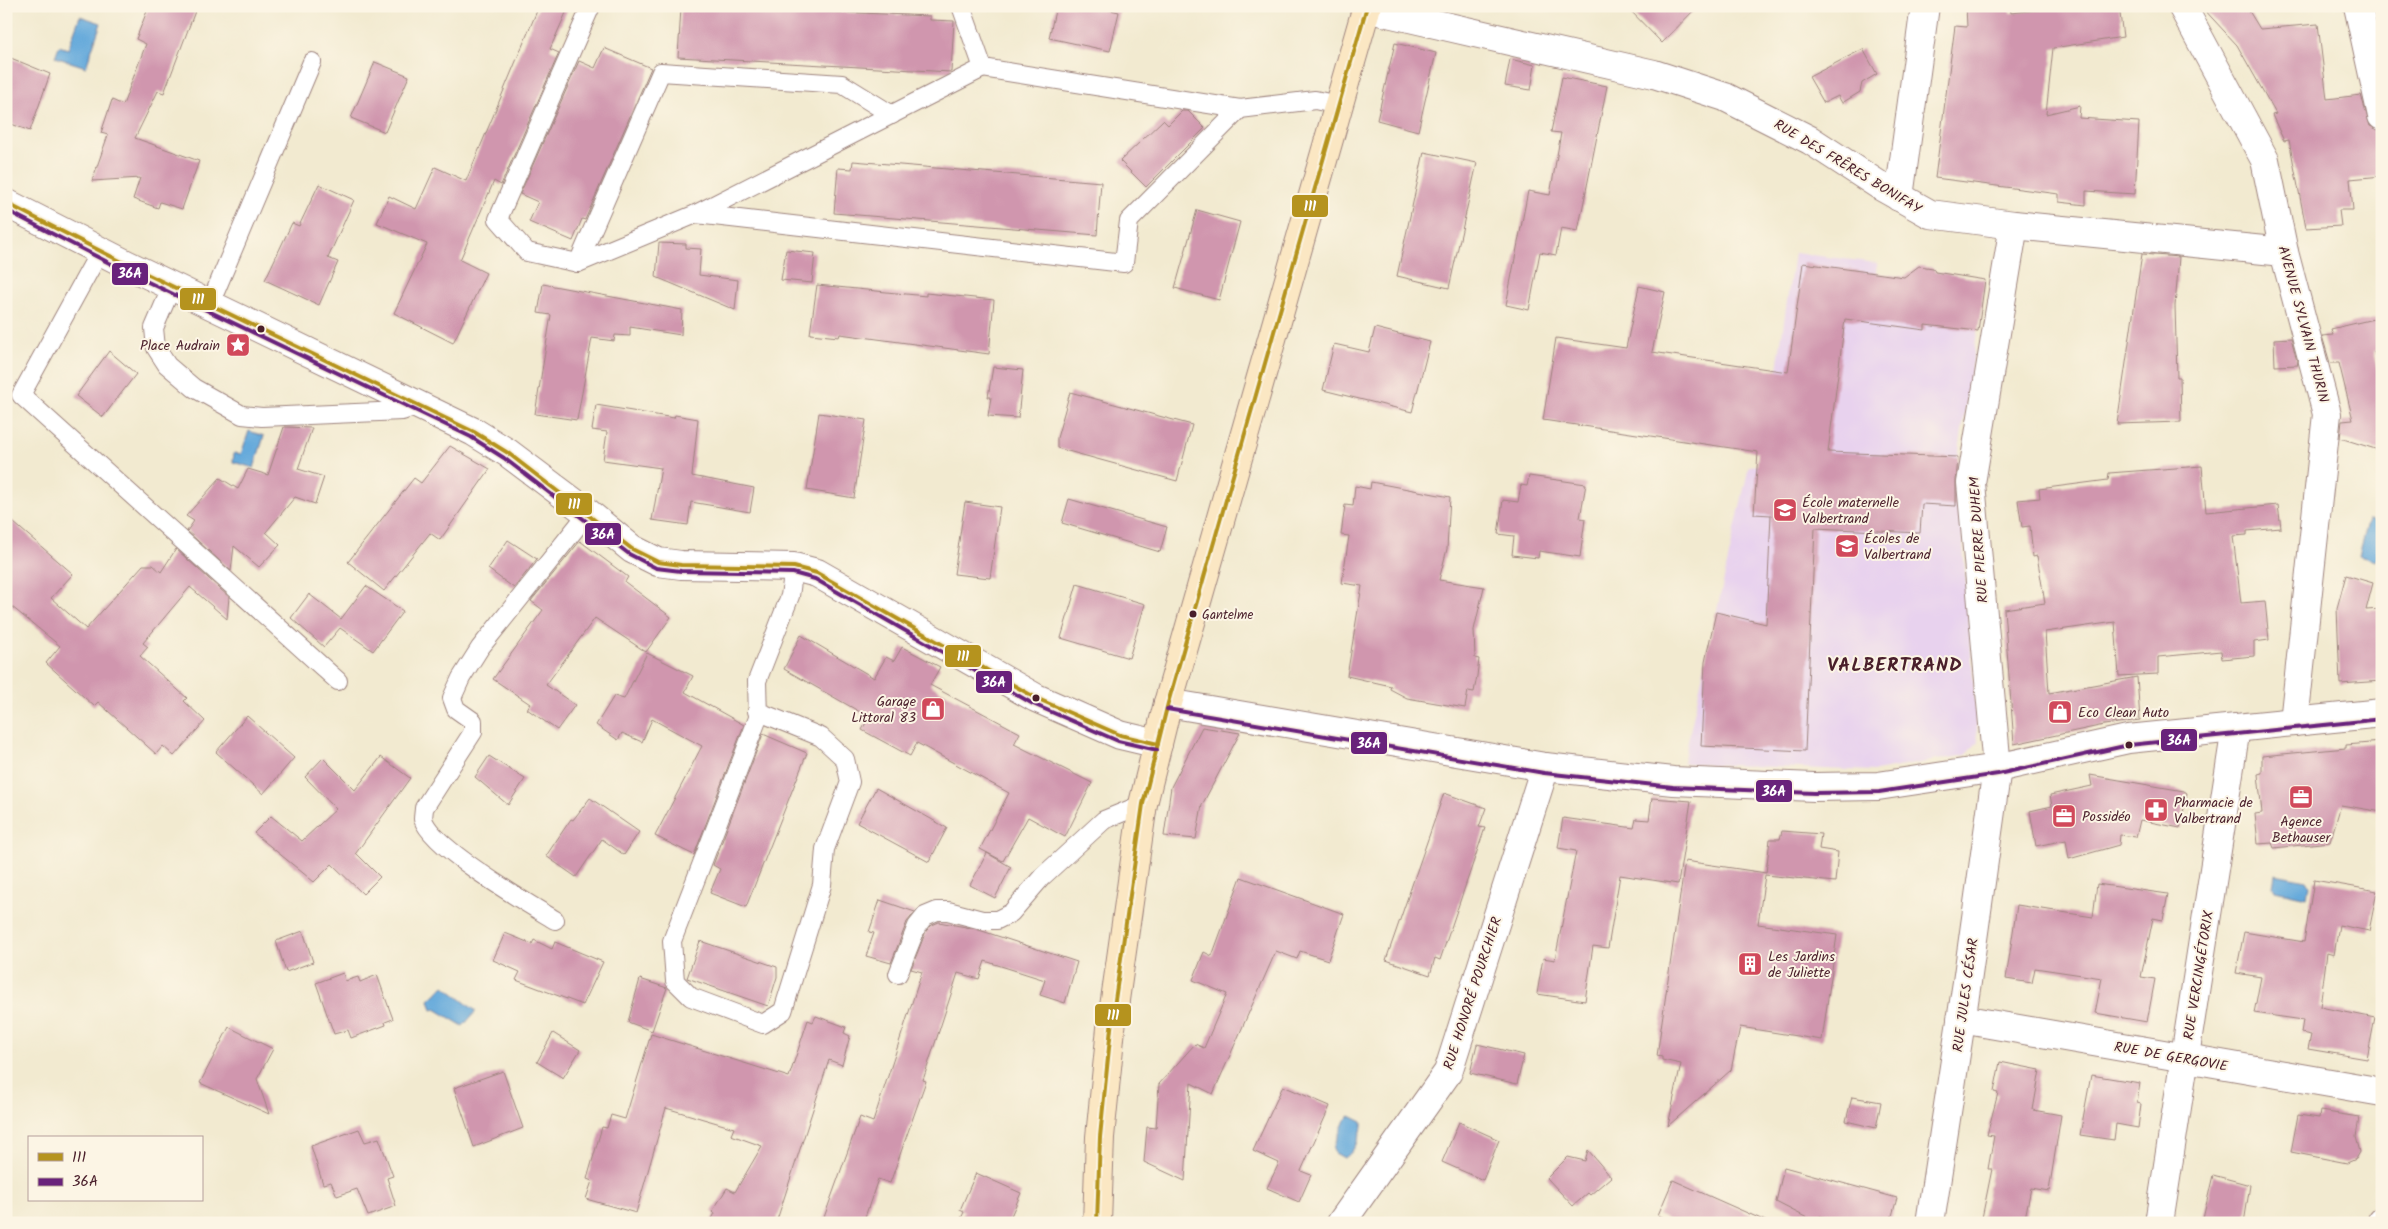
<svg xmlns="http://www.w3.org/2000/svg" width="2388" height="1229" viewBox="0 0 2388 1229" font-family="Kalam,sans-serif">
<rect width="100%" height="100%" fill="#fcf5e5"/>
<filter id="ink" filterUnits="userSpaceOnUse"><feTurbulence type="fractalNoise" baseFrequency=".02" numOctaves="2"/><feDisplacementMap in="SourceGraphic" scale="10" xChannelSelector="R" yChannelSelector="G"/><feConvolveMatrix kernelMatrix="1 2 1 2 8 2 1 2 1" color-interpolation-filters="sRGB"/></filter>
<filter id="wash" filterUnits="userSpaceOnUse"><feTurbulence type="fractalNoise" baseFrequency=".0096" numOctaves="4" result="noise"/><feDisplacementMap in="SourceGraphic" scale="20" xChannelSelector="R" yChannelSelector="G"/><feGaussianBlur stdDeviation="1.12" result="paint"/><feColorMatrix in="noise" values="0 0 0 0 0 0 0 0 0 0 0 0 0 0 0 0 0 1.4 0 .05"/><feComposite in="paint" operator="in"/></filter>
<g filter="url(#wash)">
<rect width="100%" height="100%" fill="#f2ead0"/>
<polygon fill="#e8d2ee" points="1794,253 1877,263 1877,273 1912,278 1913,270 1919,266 1933,268 1935,272 1985,280 1958,457 1958,480 1978,742 1965,755 1875,771 1683,763 1749,466 1763,465"/>
<g fill="#66aadb" stroke="#586483">
<polygon points="80,16 101,23 86,67 55,57 59,46 68,49"/>
<polygon points="249,431 264,436 254,468 233,462 234,453 241,454"/>
<polygon points="2369,519 2382,522 2382,541 2376,560 2359,555"/>
<polygon points="2275,874 2306,880 2309,885 2307,897 2275,890 2273,886"/>
<polygon points="444,986 476,1011 463,1026 435,1009 432,1010 429,1000"/>
<path d="M1350,1116L1362,1122C1363,1132 1354,1154 1344,1158L1335,1153L1333,1148L1345,1120Z"/>
</g>
<g id="blocks">
<g fill="#d096ae">
<polygon points="149,6 197,6 164,93 158,91 135,138 199,161 182,209 160,202 158,208 133,199 140,178 92,181 108,135 101,133 112,100 123,105 146,44 136,39"/>
<polygon points="539,6 569,6 550,49 559,53 501,185 494,181 460,260 486,273 453,343 394,313 427,244 377,223 389,196 416,209 435,167 466,181"/>
<polygon points="698,6 930,16 930,20 954,21 951,72 678,57 681,8 698,10"/>
<polygon points="1056,6 1094,6 1119,12 1110,51 1049,38"/>
<polygon points="1626,6 1698,6 1662,43"/>
<polygon points="1966,6 2010,6 2011,13 2072,6 2119,6 2123,37 2053,48 2046,114 2080,106 2079,118 2139,122 2135,194 2086,191 2086,205 2059,202 2059,194 1935,178 1955,26 1967,27"/>
<polygon points="2201,6 2246,6 2260,29 2318,24 2327,99 2361,95 2370,126 2382,131 2382,176 2350,179 2353,210 2339,210 2341,226 2306,228 2289,140 2284,141 2272,115 2276,114 2237,45"/>
<polygon points="1395,43 1436,53 1418,131 1377,120"/>
<polygon points="604,48 651,68 585,220 582,219 573,241 529,222 538,202 520,194 579,61 595,68"/>
<polygon points="1863,49 1877,74 1862,83 1860,92 1842,103 1838,96 1824,103 1809,77"/>
<polygon points="6,56 50,74 30,131 6,122"/>
<polygon points="1510,59 1535,65 1531,90 1505,86"/>
<polygon points="375,62 409,76 385,132 351,118"/>
<polygon points="1562,77 1607,86 1578,231 1561,228 1556,255 1540,252 1529,310 1506,305 1528,191 1550,195 1561,133 1551,132"/>
<polygon points="1182,111 1188,111 1205,128 1146,187 1120,161 1163,120 1168,125"/>
<polygon points="1424,152 1477,163 1449,288 1397,276"/>
<polygon points="853,161 1101,182 1097,235 834,213 838,168 852,169"/>
<polygon points="319,184 354,200 328,258 338,262 319,305 265,280 292,223 299,226"/>
<polygon points="1197,210 1240,222 1219,300 1175,288"/>
<polygon points="659,243 686,244 686,248 701,249 699,275 738,280 735,310 656,277"/>
<polygon points="786,250 815,253 812,283 781,280"/>
<polygon points="2142,254 2179,257 2175,306 2177,377 2180,377 2181,422 2117,424"/>
<polygon points="1803,263 1904,277 1919,266 1933,268 1935,272 1985,280 1978,331 1925,325 1925,330 1845,319 1828,452 1958,457 1956,481 1956,506 1922,504 1920,533 1815,528 1805,751 1701,746 1705,662 1716,612 1766,624 1771,515 1754,514 1758,452 1543,420 1556,338 1626,348 1639,286 1665,292 1652,352 1788,372"/>
<polygon points="543,284 682,310 681,335 630,327 630,336 615,335 614,341 592,338 577,420 535,414 551,315 538,313"/>
<polygon points="817,285 926,296 926,293 994,300 989,354 840,334 839,337 810,334"/>
<polygon points="2382,317 2382,349 2374,351 2382,384 2382,451 2340,438 2342,421 2353,420 2339,363 2330,363 2322,336 2333,335 2331,329"/>
<polygon points="1375,328 1430,342 1412,412 1323,390 1334,344 1369,352"/>
<polygon points="2291,338 2298,365 2275,366 2274,339"/>
<polygon points="109,351 136,374 103,417 76,396"/>
<polygon points="993,367 1023,370 1018,418 988,416 991,397 988,397"/>
<polygon points="1070,392 1192,425 1177,481 1057,448 1057,438"/>
<polygon points="596,405 674,418 675,415 698,419 692,476 754,488 750,512 691,502 688,525 652,520 661,468 603,460 607,432 592,430"/>
<polygon points="819,413 866,420 854,498 807,490"/>
<polygon points="284,427 312,428 298,469 324,477 315,504 295,497 266,532 280,545 259,567 234,546 231,571 187,531 194,521 186,516 220,478 238,489 248,469 268,475"/>
<polygon points="450,446 490,469 440,540 430,533 384,591 348,562 414,478 421,483"/>
<polygon points="2202,466 2206,512 2278,505 2281,528 2247,531 2247,535 2233,536 2241,603 2265,601 2269,640 2254,642 2254,656 2222,659 2221,651 2158,657 2158,674 2119,676 2115,622 2045,632 2049,693 2137,677 2140,720 2104,725 2014,744 2004,609 2045,603 2037,556 2033,557 2030,526 2022,527 2018,500 2040,498 2039,489 2108,480 2109,473"/>
<polygon points="1529,476 1586,484 1580,518 1585,519 1580,557 1539,551 1538,558 1512,555 1514,536 1498,534 1503,500 1518,502 1521,485 1527,486"/>
<polygon points="1371,482 1450,497 1447,549 1439,580 1484,587 1474,630 1475,658 1479,659 1477,676 1474,692 1468,691 1465,708 1407,698 1390,689 1391,686 1347,676 1362,586 1342,583 1349,536 1341,535 1345,505 1353,506 1355,486 1370,489"/>
<polygon points="1069,499 1167,527 1160,552 1062,523"/>
<polygon points="965,502 1000,507 990,578 954,574"/>
<polygon points="6,516 73,574 51,598 86,629 143,565 153,565 161,572 176,549 229,597 227,619 190,587 143,643 148,647 140,656 187,698 184,701 205,721 174,756 163,746 156,754 98,702 94,706 46,663 60,646 6,602"/>
<polygon points="508,540 537,559 514,588 488,569"/>
<polygon points="580,541 628,577 625,582 671,617 646,652 595,618 546,685 575,705 557,730 527,709 530,704 493,679 543,610 531,601"/>
<polygon points="2346,575 2373,583 2366,610 2382,609 2382,681 2340,684 2337,608"/>
<polygon points="1077,584 1145,604 1129,658 1061,638"/>
<polygon points="366,586 403,611 373,651 340,628 324,647 291,618 309,594 341,619"/>
<polygon points="801,635 874,678 886,657 894,661 902,647 940,667 930,685 1020,733 1014,744 1092,783 1065,837 1028,817 1003,861 980,849 1009,793 917,743 910,756 862,730 869,717 784,669"/>
<polygon points="647,653 693,676 685,692 744,725 694,855 655,836 702,746 652,719 642,742 622,733 618,740 596,725 614,696 624,699"/>
<polygon points="247,716 294,758 263,794 216,752"/>
<polygon points="1202,727 1240,733 1202,805 1196,839 1164,836 1171,787"/>
<polygon points="763,734 807,753 746,907 710,893 720,869 713,865"/>
<polygon points="2382,742 2382,812 2341,805 2330,842 2274,848 2272,843 2258,844 2255,814 2262,813 2258,774 2262,773 2262,756 2346,748 2346,745"/>
<polygon points="489,756 525,779 508,805 475,777"/>
<polygon points="381,757 410,778 356,853 380,877 363,894 332,864 314,882 254,833 271,816 302,841 336,809 305,777 323,758 355,790"/>
<polygon points="2090,775 2184,791 2187,793 2180,828 2140,820 2136,837 2120,835 2119,845 2069,859 2066,840 2036,846 2030,811 2052,806 2050,795 2092,786"/>
<polygon points="876,788 947,828 929,862 857,823"/>
<polygon points="1444,793 1486,808 1479,827 1485,828 1440,960 1435,958 1430,975 1386,960"/>
<polygon points="590,798 639,832 624,855 602,839 576,877 546,856 571,819 573,820"/>
<polygon points="1652,798 1691,801 1678,884 1620,875 1608,948 1593,946 1585,1001 1537,994 1543,958 1555,960 1576,851 1558,848 1563,818 1634,828 1636,819 1649,820"/>
<polygon points="1782,831 1821,834 1819,849 1838,852 1835,882 1765,875 1758,924 1837,935 1822,1040 1740,1027 1731,1070 1668,1126 1681,1064 1662,1060 1662,1057 1657,1056 1685,861 1766,873 1770,839 1780,839"/>
<polygon points="987,853 1011,867 995,898 970,885"/>
<polygon points="1241,877 1344,914 1328,960 1300,951 1297,959 1276,951 1213,1094 1191,1083 1185,1181 1144,1162 1147,1127 1156,1128 1159,1084 1195,1044 1204,1048 1227,994 1193,980 1204,952 1212,956"/>
<polygon points="2314,880 2377,891 2369,931 2339,925 2334,955 2327,953 2320,1007 2375,1018 2367,1059 2308,1049 2311,1035 2301,1033 2303,1020 2254,1013 2261,977 2236,973 2244,932 2304,942"/>
<polygon points="2097,884 2168,894 2163,920 2153,918 2141,977 2155,979 2147,1022 2095,1013 2102,978 2035,968 2032,983 2006,979 2017,905 2093,917"/>
<polygon points="880,900 915,912 907,922 891,963 866,956 874,933 869,932"/>
<polygon points="939,922 976,929 1077,962 1065,1003 1040,995 1045,980 985,961 979,979 958,973 923,1080 926,1081 890,1183 878,1179 863,1223 822,1223 860,1117 873,1122 922,972 911,969 926,931 932,925"/>
<polygon points="303,931 313,962 286,972 276,941"/>
<polygon points="505,933 532,944 534,940 552,949 555,942 603,962 583,1005 516,980 520,972 493,960"/>
<polygon points="700,941 777,967 777,977 768,1006 687,978"/>
<polygon points="343,973 345,981 358,977 360,982 377,975 393,1019 385,1022 386,1025 351,1038 348,1030 334,1034 316,983"/>
<polygon points="640,979 667,988 652,1031 628,1022"/>
<polygon points="816,1016 846,1027 844,1033 850,1036 842,1065 829,1060 776,1223 710,1223 715,1213 712,1212 727,1188 735,1192 762,1146 731,1135 734,1128 666,1108 636,1213 586,1199 592,1181 587,1179 602,1127 607,1128 611,1115 625,1119 651,1034 789,1077 808,1020 813,1022"/>
<polygon points="229,1027 273,1049 257,1079 269,1114 200,1083"/>
<polygon points="553,1033 580,1050 563,1078 537,1062"/>
<polygon points="1477,1044 1524,1055 1517,1084 1470,1073"/>
<polygon points="2000,1062 2040,1070 2033,1110 2061,1115 2049,1191 2031,1188 2024,1223 1981,1223 1992,1169 1988,1169 1994,1136 1987,1135 1998,1093 1994,1092"/>
<polygon points="503,1071 523,1128 474,1147 454,1088"/>
<polygon points="2091,1075 2140,1083 2137,1103 2141,1104 2138,1128 2116,1124 2114,1140 2080,1135"/>
<polygon points="1283,1086 1330,1106 1301,1171 1311,1175 1299,1202 1267,1188 1279,1163 1253,1151"/>
<polygon points="1852,1097 1881,1102 1876,1128 1846,1121"/>
<polygon points="2320,1111 2359,1117 2356,1137 2360,1152 2356,1159 2347,1163 2291,1152 2298,1115 2319,1118"/>
<polygon points="1459,1122 1499,1140 1483,1180 1442,1162"/>
<polygon points="359,1129 365,1142 379,1138 393,1176 387,1178 396,1206 368,1216 357,1189 337,1196 331,1182 323,1184 311,1146"/>
<polygon points="1588,1150 1611,1177 1590,1195 1588,1193 1573,1206 1547,1178 1568,1157 1585,1161"/>
<polygon points="1784,1167 1897,1198 1890,1223 1842,1223 1820,1216 1817,1223 1776,1202"/>
<polygon points="976,1173 1021,1193 1008,1223 959,1223 964,1212 960,1210"/>
<polygon points="2213,1175 2250,1185 2244,1223 2202,1223"/>
<polygon points="1673,1180 1770,1223 1675,1223 1658,1215"/>
</g>
</g>
</g>
<g filter="url(#ink)">
<use href="#blocks" fill-opacity="0" stroke="#9e847e" stroke-width="1"/>
<g fill="none" stroke-linecap="round" stroke-linejoin="round">
<defs>
<g id="service">
<polyline points="591,6 498,219 527,252 578,263 696,214 1124,263 1129,221 1240,109"/>
<polyline points="961,6 983,68 1240,109 1315,100 1338,105"/>
<polyline points="696,214 983,68"/>
<polyline points="100,251 21,395 338,681"/>
<polyline points="578,263 661,72 842,84 892,115"/>
<polyline points="172,286 154,328 156,348 167,365 194,388 242,415 262,417 402,411 419,405"/>
<polyline points="210,304 312,62"/>
<polyline points="757,711 821,737 845,759 850,782 825,849 822,885 783,1011 763,1024 691,997 675,981 672,941 758,718 757,681 790,596 794,567"/>
<path d="M555,920C527,903 432,848 423,819C423,816 424,811 424,808L473,732V721L456,709L452,698L461,678L480,648L588,513"/>
<polyline points="898,974 917,926 925,916 937,911 948,911 982,920 997,920 1011,913 1042,877 1104,820 1143,804"/>
</g>
<g id="minor">
<polyline points="2182,6 2265,160 2284,252 2327,414 2294,722"/>
<polyline points="2358,6 2382,116"/>
<polyline points="1366,8 1654,74 1725,97 1810,140 1882,187 1930,214 2014,225 2284,252"/>
<polyline points="1899,197 1925,6"/>
<polyline points="6,203 126,264 474,432 508,453 588,513 632,549 658,562 681,565 794,567 817,573 1036,698 1120,735 1158,744"/>
<polyline points="1961,1019 2382,1092"/>
<polyline points="1341,1223 1448,1072 1545,767"/>
<polyline points="1930,1223 1967,982 1997,768 1971,483 2014,225"/>
<polyline points="2159,1223 2236,728"/>
<polyline points="2381,1223 2382,1221"/>
</g>
<polyline id="tertiary" points="1168,703 1545,767 1673,781 1814,787 1878,786 1997,768 2128,739 2382,713"/>
<polyline id="secondary" points="1097,1223 1100,1137 1111,1028 1143,804 1168,703 1367,6"/>
</defs>
<use href="#service" stroke="#9e847e" stroke-width="20"/>
<use href="#minor" stroke="#9e847e" stroke-width="30"/>
<use href="#tertiary" stroke="#9e847e" stroke-width="30"/>
<use href="#secondary" stroke="#9e847e" stroke-width="30"/>
<use href="#service" stroke="#fff" stroke-width="18"/>
<use href="#minor" stroke="#fff" stroke-width="28"/>
<use href="#tertiary" stroke="#fff" stroke-width="28"/>
<use href="#secondary" stroke="#fbe7c3" stroke-width="28"/>
<defs>
<g id="bus-1">
<polyline points="6,203 126,264 474,432 508,453 632,549 658,562 681,565 794,567 817,573 1036,698 1120,735 1158,744"/>
<polyline points="1097,1223 1100,1137 1111,1028 1143,804 1168,703 1367,6"/>
</g>
<g id="bus-2">
<polyline points="6,210 123,270 471,437 504,458 629,554 656,568 681,571 793,573 815,579 1033,704 1118,741 1157,750"/>
<polyline points="1167,709 1544,773 1673,787 1814,793 1879,792 1998,774 2129,745 2382,719"/>
</g>
</defs>
<use href="#bus-1" stroke="#fcf5e5" stroke-width="8"/>
<use href="#bus-2" stroke="#fcf5e5" stroke-width="8"/>
<use href="#bus-1" stroke="#b5931e" stroke-width="4"/>
<use href="#bus-2" stroke="#69227b" stroke-width="4"/>
</g>
</g>
<defs>
<symbol id="sight-square" viewBox="-11 -11 22 22"><rect x="-9" y="-9" width="18" height="18" rx="4" fill="#d1495b" stroke="#fcf5e5"/><path d="M0-6L1.8-2.2L6-1.7L2.9 1.2L3.7 5.4L0 3.3L-3.7 5.4L-2.9 1.2L-6-1.7L-1.8-2.2Z" fill="#fff"/></symbol>
<symbol id="school-square" viewBox="-11 -11 22 22"><rect x="-9" y="-9" width="18" height="18" rx="4" fill="#d1495b" stroke="#fcf5e5"/><path d="M0-5L7-2L0 1L-7-2ZM-4 1L0 2.5L4 1V4Q0 6-4 4Z" fill="#fff"/></symbol>
<symbol id="shop-square" viewBox="-11 -11 22 22"><rect x="-9" y="-9" width="18" height="18" rx="4" fill="#d1495b" stroke="#fcf5e5"/><path d="M-5-2.5h2.3a2.7 3.5 0 0 1 5.4 0H5L5.5 6h-11ZM-1.5-2.5h3a1.5 2.3 0 0 0-3 0Z" fill="#fff"/></symbol>
<symbol id="office-square" viewBox="-11 -11 22 22"><rect x="-9" y="-9" width="18" height="18" rx="4" fill="#d1495b" stroke="#fcf5e5"/><path d="M-6-3h4V-5.5h4V-3h4V5H-6ZM-1-4.5V-3h2v-1.5ZM-6 0V1H6V0Z" fill="#fff"/></symbol>
<symbol id="pharmacy-square" viewBox="-11 -11 22 22"><rect x="-9" y="-9" width="18" height="18" rx="4" fill="#d1495b" stroke="#fcf5e5"/><path d="M-2-6h4v4h4v4h-4v4h-4v-4h-4v-4h4Z" fill="#fff"/></symbol>
<symbol id="building-square" viewBox="-11 -11 22 22"><rect x="-9" y="-9" width="18" height="18" rx="4" fill="#d1495b" stroke="#fcf5e5"/><path d="M-4-6H4V6H1V3H-1V6H-4ZM-2.5-4.3h1.7v1.8h-1.7ZM.8-4.3h1.7v1.8H.8ZM-2.5-1h1.7V.8h-1.7ZM.8-1h1.7V.8H.8Z" fill="#fff"/></symbol>
</defs>
<g fill-rule="evenodd">
<use href="#sight-square" x="224" y="331" width="28" height="28"/>
<use href="#school-square" x="1771" y="496" width="28" height="28"/>
<use href="#school-square" x="1833" y="532" width="28" height="28"/>
<use href="#shop-square" x="919" y="695" width="28" height="28"/>
<use href="#shop-square" x="2046" y="698" width="28" height="28"/>
<use href="#office-square" x="2287" y="783" width="28" height="28"/>
<use href="#pharmacy-square" x="2142" y="796" width="28" height="28"/>
<use href="#office-square" x="2050" y="802" width="28" height="28"/>
<use href="#building-square" x="1736" y="950" width="28" height="28"/>
</g>
<g fill="#4a1f2b" stroke="#fcf5e5" stroke-width="2">
<circle cx="261" cy="329" r="4.5"/>
<circle cx="1193" cy="614" r="4.5"/>
<circle cx="1036" cy="698" r="4.5"/>
<circle cx="2129" cy="745" r="4.5"/>
</g>
<g text-anchor="middle" stroke-width="4" stroke-linejoin="round" paint-order="stroke">
<g font-size="13" fill="#4a1f2b" stroke="#fcf5e5" text-anchor="start">
<text x="1202" y="619">Gantelme</text>
</g>
<g font-size="14" fill="#4a1f2b" stroke="#fcf5e5">
<text transform="translate(1848 166) rotate(31)" y="5">RUE DES FRÊRES BONIFAY</text>
<text transform="translate(2304 324) rotate(75)" y="5">AVENUE SYLVAIN THURIN</text>
<text transform="translate(1978 540) rotate(-94)" y="5">RUE PIERRE DUHEM</text>
<text transform="translate(2198 975) rotate(-81)" y="5">RUE VERCINGÉTORIX</text>
<text transform="translate(1472 993) rotate(-72)" y="5">RUE HONORÉ POURCHIER</text>
<text transform="translate(1965 995) rotate(-82)" y="5">RUE JULES CÉSAR</text>
<text transform="translate(2171 1056) rotate(10)" y="5">RUE DE GERGOVIE</text>
</g>
<g font-size="14" fill="#4a1f2b" stroke="#fcf5e5" text-anchor="start">
<text x="220" y="350" text-anchor="end">Place Audrain</text>
<text x="1802" y="507">École maternelle<tspan x="1802" dy="16">Valbertrand</tspan></text>
<text x="1864" y="543">Écoles de<tspan x="1864" dy="16">Valbertrand</tspan></text>
<text x="916" y="706" text-anchor="end">Garage<tspan x="916" dy="16">Littoral 83</tspan></text>
<text x="2078" y="717">Eco Clean Auto</text>
<text x="2174" y="807">Pharmacie de<tspan x="2174" dy="16">Valbertrand</tspan></text>
<text x="2082" y="821">Possidéo</text>
<text x="2301" y="826" text-anchor="middle">Agence<tspan x="2301" dy="16">Bethauser</tspan></text>
<text x="1768" y="961">Les Jardins<tspan x="1768" dy="16">de Juliette</tspan></text>
</g>
<g font-size="19" font-weight="bold" letter-spacing="1" fill="#4a1f2b" stroke="#fcf5e5">
<text x="1895" y="671">VALBERTRAND</text>
</g>
</g>
<g stroke="#fcf5e5" stroke-width="2">
<rect x="1291" y="194" width="38" height="24" rx="5" fill="#b5931e"/>
<rect x="111" y="262" width="38" height="24" rx="5" fill="#69227b"/>
<rect x="179" y="287" width="38" height="24" rx="5" fill="#b5931e"/>
<rect x="555" y="492" width="38" height="24" rx="5" fill="#b5931e"/>
<rect x="584" y="522" width="38" height="24" rx="5" fill="#69227b"/>
<rect x="944" y="644" width="38" height="24" rx="5" fill="#b5931e"/>
<rect x="975" y="670" width="38" height="24" rx="5" fill="#69227b"/>
<rect x="2160" y="728" width="38" height="24" rx="5" fill="#69227b"/>
<rect x="1350" y="731" width="38" height="24" rx="5" fill="#69227b"/>
<rect x="1755" y="779" width="38" height="24" rx="5" fill="#69227b"/>
<rect x="1094" y="1003" width="38" height="24" rx="5" fill="#b5931e"/>
</g>
<g font-size="14" text-anchor="middle" font-weight="bold" fill="#fff">
<text x="1310" y="211">111</text>
<text x="130" y="278">36A</text>
<text x="198" y="304">111</text>
<text x="574" y="509">111</text>
<text x="603" y="539">36A</text>
<text x="963" y="661">111</text>
<text x="994" y="687">36A</text>
<text x="2179" y="745">36A</text>
<text x="1369" y="748">36A</text>
<text x="1774" y="796">36A</text>
<text x="1113" y="1020">111</text>
</g>
<rect width="2388" height="1229" fill="none" stroke="#fcf5e5" stroke-width="25"/>
<rect x="28" y="1136" width="175" height="65" fill="#fcf5e5" stroke="#b59f9b"/>
<rect x="38" y="1153" width="25" height="8" fill="#b5931e" stroke="#b59f9b"/>
<text x="72" y="1162" font-size="15" fill="#4a1f2b">111</text>
<rect x="38" y="1178" width="25" height="8" fill="#69227b" stroke="#b59f9b"/>
<text x="72" y="1186" font-size="15" fill="#4a1f2b">36A</text>
</svg>
